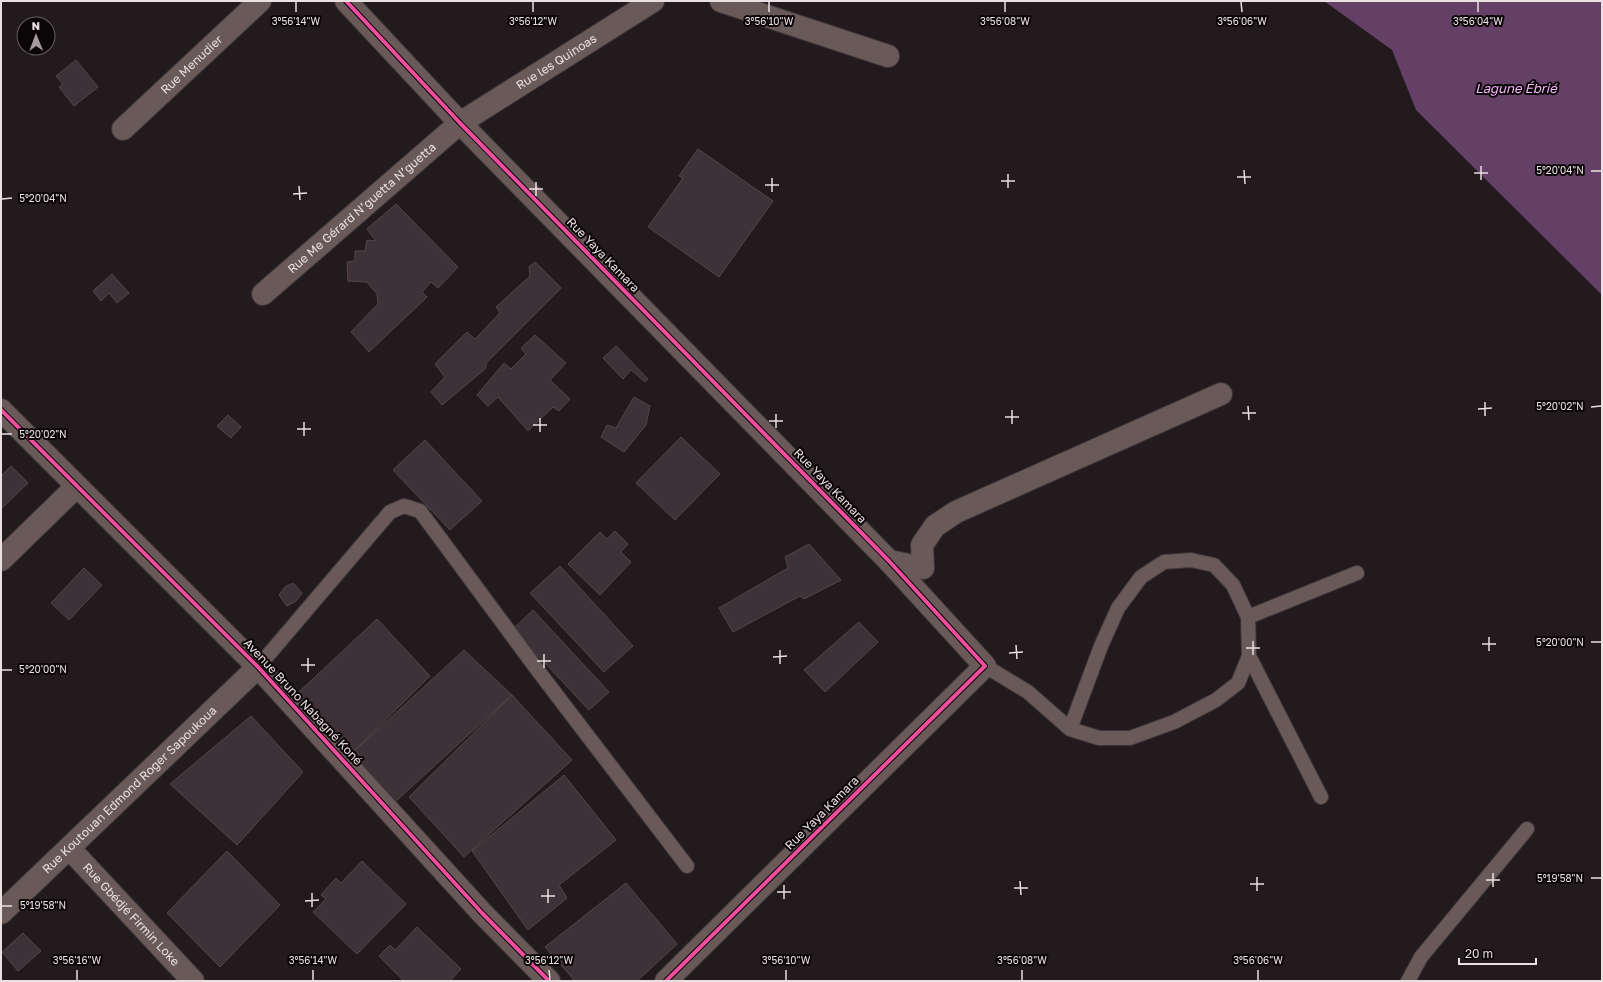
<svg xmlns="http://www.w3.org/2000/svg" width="1603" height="982" viewBox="0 0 1603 982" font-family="'Golos Text',sans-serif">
<rect width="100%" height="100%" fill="#221a1c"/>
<polygon fill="#643f66" points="1324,1 1602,1 1602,295 1416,110 1392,50"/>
<g fill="#3e3138" stroke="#50494b">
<polygon points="76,60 98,87 74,106 59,87 63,84 56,76"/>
<polygon points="698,149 773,201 719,277 648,227 683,178 679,176"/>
<polygon points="396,204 458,267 438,288 431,282 422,292 427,297 369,352 351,332 378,304 377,294 367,282 348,281 347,262 355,261 355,251 365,251 367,240 376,241 367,229"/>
<polygon points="535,262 561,288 487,362 485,369 442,405 431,392 445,377 435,364 467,332 475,339 500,313 496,307 530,276 529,267"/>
<polygon points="112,274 129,293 117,303 109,293 101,301 93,291"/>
<polygon points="535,335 566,363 550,380 570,399 559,411 553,407 528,431 498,397 488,406 477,395 504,363 511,369 526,354 521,348"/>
<polygon points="616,346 648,379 645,382 631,370 623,379 603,358"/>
<polygon points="634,397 650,406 646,425 624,452 601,437 607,425 616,428"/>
<polygon points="228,415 241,427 231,438 217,426"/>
<polygon points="681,437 720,474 675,520 636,483"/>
<polygon points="425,440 482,501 450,530 393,470"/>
<polygon points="11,466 28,483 1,509 1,476"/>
<polygon points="615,531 628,544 621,552 631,562 600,595 568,564 600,532 607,539"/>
<polygon points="809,544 841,580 804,599 800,596 733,632 719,608 788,568 785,557"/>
<polygon points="560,566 633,646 604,672 530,593"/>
<polygon points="84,568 102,585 69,620 51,603"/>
<polygon points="293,583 302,593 296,601 287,606 279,595 285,587"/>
<polygon points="533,610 609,692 589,710 513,629"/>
<polygon points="377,619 430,676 350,755 299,692"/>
<polygon points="859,622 878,642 825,692 804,670"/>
<polygon points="464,650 512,695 395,802 350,755"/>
<polygon points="512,695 572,760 464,857 409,797"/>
<polygon points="251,716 303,772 237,845 170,784"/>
<polygon points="564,775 616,840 559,885 567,898 528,930 472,851"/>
<polygon points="227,851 280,905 220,967 167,913"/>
<polygon points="362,861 406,904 357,954 313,912 326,899 321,895 336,878 341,883"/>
<polygon points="626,883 677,944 637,981 575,981 545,947"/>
<polygon points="417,927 461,969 450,981 404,981 379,956 390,945 395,950"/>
<polygon points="23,933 41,951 18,971 2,952"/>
</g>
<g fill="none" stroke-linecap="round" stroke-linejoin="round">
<defs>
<g id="service">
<polyline points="1248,617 1357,573"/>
<polyline points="1249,656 1321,797"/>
<polyline points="985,666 1028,692 1070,729 1099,738 1130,738 1174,722 1216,700 1238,683 1249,656 1248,617 1233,585 1214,565 1191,560 1164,562 1141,577 1118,608 1101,646 1070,729"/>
<polyline points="258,667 390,512 404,506 420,511 539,672 687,866"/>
<polyline points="1408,981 1421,957 1527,829"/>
</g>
<g id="minor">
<polyline points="346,1 460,123 889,561 985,666 666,981"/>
<polyline points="721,1 888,56"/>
<path id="s1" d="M123,129L260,1"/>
<path id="s2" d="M263,294L460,123L653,1"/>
<polyline points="1,560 76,487"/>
<polyline points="889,561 923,568 922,545 935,526 956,512 1221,394"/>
<path id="s3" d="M69,848L193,981"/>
<path id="s4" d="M1,913L258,667"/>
</g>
<polyline id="tertiary" points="1,410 258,667 482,913 549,981"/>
</defs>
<use href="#service" stroke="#3d3739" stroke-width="16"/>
<use href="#minor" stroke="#3d3739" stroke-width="24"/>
<use href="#tertiary" stroke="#3d3739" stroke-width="24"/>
<use href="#service" stroke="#695958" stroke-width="14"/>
<use href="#minor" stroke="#695958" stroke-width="22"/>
<use href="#tertiary" stroke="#695958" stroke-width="22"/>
<defs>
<g id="cycleway">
<polyline points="346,1 460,123 889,561 985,666 666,981"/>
<polyline points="1,410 258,667 482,913 549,981"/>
</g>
</defs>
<use href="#cycleway" stroke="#0a0506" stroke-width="6"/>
<use href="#cycleway" stroke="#ef4d9e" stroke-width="4"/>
</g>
<path fill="none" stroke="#eae0e2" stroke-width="1.5" d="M296,2V12M533,2V12M769,2V12M1005,2V12M1241,2L1242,12M1478,2V12M1481,166V180M1244,170L1245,184M1591,171H1601M1474,173H1488M1008,174V188M1237,177H1251M772,178V192M1001,181H1015M536,182V196M765,185H779M299,186L300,200M529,189H543M293,194L307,193M2,199L12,198M1485,402V416M1248,406L1249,420M1591,407L1601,406M1478,409L1492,408M1012,410V424M1242,413H1256M776,414V428M1005,417H1019M540,418V432M769,421H783M304,422V436M533,425H547M297,429H311M2,434H12M1489,637V651M1253,641V655M1591,642H1601M1482,644H1496M1016,645L1017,659M1246,648H1260M780,650V664M1009,653L1023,652M544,654V668M773,657L787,656M308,658V672M537,661H551M301,665H315M2,670H12M1493,873V887M1257,877V891M1591,878H1601M1486,880H1500M1020,881L1021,895M1250,884H1264M784,885V899M1014,888H1028M548,889V903M777,892H791M312,893V907M541,896H555M305,901L319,900M2,906H12M77,970V980M313,970V980M549,970L550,980M786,970V980M1022,970V980M1258,970V980"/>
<g text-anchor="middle" stroke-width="4" stroke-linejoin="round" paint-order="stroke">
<g font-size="12" fill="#eae0e2" stroke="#0a0506">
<text dy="4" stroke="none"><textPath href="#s2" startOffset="375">Rue les Quinoas</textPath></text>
<text dy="4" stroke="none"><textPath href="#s1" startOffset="94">Rue Menudier</textPath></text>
<text dy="4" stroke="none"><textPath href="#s2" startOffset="131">Rue Me Gérard N’guetta N’guetta</textPath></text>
<text transform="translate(603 255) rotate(46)" y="4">Rue Yaya Kamara</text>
<text transform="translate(830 486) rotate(46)" y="4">Rue Yaya Kamara</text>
<text transform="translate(303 702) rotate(47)" y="4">Avenue Bruno Nabagné Koné</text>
<text dy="4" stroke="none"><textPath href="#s4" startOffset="178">Rue Koutouan Edmond Roger Sapoukoua</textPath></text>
<text transform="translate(822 813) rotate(-45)" y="4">Rue Yaya Kamara</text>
<text dy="4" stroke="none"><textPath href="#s3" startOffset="91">Rue Gbédjé Firmin Loke</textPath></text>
</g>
<g font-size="13" font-style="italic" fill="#f7b8fb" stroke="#0a0506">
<text x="1516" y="93">Lagune Ébrié</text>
</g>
</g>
<g font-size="10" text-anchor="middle" fill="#eae0e2" stroke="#0a0506" stroke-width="4" stroke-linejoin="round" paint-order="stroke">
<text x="296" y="25">3°56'14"W</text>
<text x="533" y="25">3°56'12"W</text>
<text x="769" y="25">3°56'10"W</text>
<text x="1005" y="25">3°56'08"W</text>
<text x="1242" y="25">3°56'06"W</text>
<text x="1478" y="25">3°56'04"W</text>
<text x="1560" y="174">5°20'04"N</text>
<text x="43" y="202">5°20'04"N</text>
<text x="1560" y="410">5°20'02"N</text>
<text x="43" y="438">5°20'02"N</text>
<text x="1560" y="646">5°20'00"N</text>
<text x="43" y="673">5°20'00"N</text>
<text x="1560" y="882">5°19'58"N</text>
<text x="43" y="909">5°19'58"N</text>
<text x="77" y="964">3°56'16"W</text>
<text x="313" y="964">3°56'14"W</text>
<text x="549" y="964">3°56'12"W</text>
<text x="786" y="964">3°56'10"W</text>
<text x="1022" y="964">3°56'08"W</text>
<text x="1258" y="964">3°56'06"W</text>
</g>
<rect width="1603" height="982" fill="none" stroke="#eae0e2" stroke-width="4"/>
<g transform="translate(36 36) rotate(359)"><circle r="19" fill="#0a0506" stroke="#645d5e"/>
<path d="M0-3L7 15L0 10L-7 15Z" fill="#a49b9d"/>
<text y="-6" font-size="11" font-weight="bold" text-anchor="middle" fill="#eae0e2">N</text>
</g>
<path d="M1459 958v6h77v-6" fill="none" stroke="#eae0e2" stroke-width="2"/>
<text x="1465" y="958" font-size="12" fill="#eae0e2" stroke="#0a0506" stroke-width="3" paint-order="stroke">20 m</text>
</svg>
